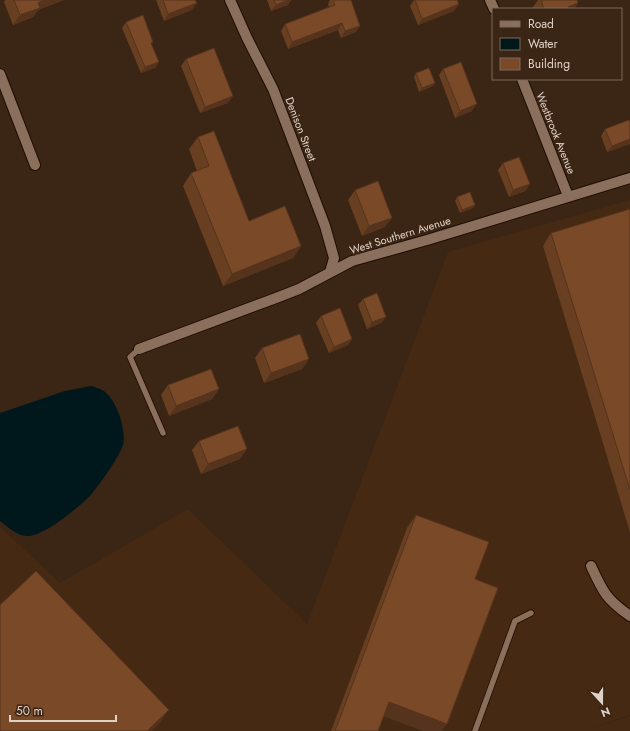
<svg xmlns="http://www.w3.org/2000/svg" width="630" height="731" viewBox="0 0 630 731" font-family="Jost,sans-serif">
<rect width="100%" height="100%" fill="#3b2514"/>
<polygon fill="#452913" points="630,200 630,715 587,730 630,716 630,731 0,731 0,527 60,583 188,509 307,624 448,252"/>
<path fill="#00181c" d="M91,386C94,387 99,388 102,390C116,397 127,431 123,445C120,456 96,490 88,498C76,509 45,535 29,536C18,537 8,527 0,521V413L65,391Z"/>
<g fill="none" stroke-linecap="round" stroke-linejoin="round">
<defs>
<g id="service">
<polyline points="139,349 130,357 163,433"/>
<polyline points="475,731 515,621 531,613"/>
</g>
<g id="minor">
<polyline points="230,0 247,38 273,89 325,226 334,258 330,272"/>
<polyline points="490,0 494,9"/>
<polyline points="0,74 35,165"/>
<polyline points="522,79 568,196"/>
<polyline points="139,349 276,298 299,289 352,261 427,240 630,178"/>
<path d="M591,566C603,592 606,599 630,616"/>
</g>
</defs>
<use href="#service" stroke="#210d01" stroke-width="7"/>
<use href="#minor" stroke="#210d01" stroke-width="12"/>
<use href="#service" stroke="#896f5c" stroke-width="5.5"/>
<use href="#minor" stroke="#896f5c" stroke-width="10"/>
</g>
<g fill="#693f22">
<polygon points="5,0 64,0 38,10 33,17 13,25 4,2"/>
<polygon points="156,0 195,0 192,10 164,21"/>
<polygon points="267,0 291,0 288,5 271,11"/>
<polygon points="330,0 351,0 356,32 341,38 338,30 288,49 281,31 285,24 329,7 328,4"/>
<polygon points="414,0 457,0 454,11 418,25 410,6"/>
<polygon points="538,0 577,0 578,3 574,9 534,9 533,7"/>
<polygon points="126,22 151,44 159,62 155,68 141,73 122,28"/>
<polygon points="186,59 228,103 200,113 181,66"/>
<polygon points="443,69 472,111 455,118 439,75"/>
<polygon points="416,73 435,83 433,86 419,92 414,77"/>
<polygon points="630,123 630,144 607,152 601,136 605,129"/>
<polygon points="198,137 249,221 301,246 293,258 223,286 183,186 191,173 197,171 189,149"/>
<polygon points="503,163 530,184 525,191 509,197 498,170"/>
<polygon points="355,190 385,227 362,236 348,200"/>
<polygon points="457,197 475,205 473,208 460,213 455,201"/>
<polygon points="630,209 630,532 543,246 551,233"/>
<polygon points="363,299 386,317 381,323 367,329 358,305"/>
<polygon points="321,316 352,339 348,345 329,353 316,323"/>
<polygon points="262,348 309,359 302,369 264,383 255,358"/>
<polygon points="168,385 219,389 212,399 169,416 161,395"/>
<polygon points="199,441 240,459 201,474 192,450"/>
<polygon points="416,515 475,579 384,716 378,731 331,731 407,528"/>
</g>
<g fill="#55331c">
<polygon points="45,0 64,0 38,10 33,17 13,25 20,15 38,3"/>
<polygon points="288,0 291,0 288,5 271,11 276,5"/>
<polygon points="197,3 192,10 164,21 168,14"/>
<polygon points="578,3 574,9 567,9 568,7"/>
<polygon points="459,4 454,11 418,25 422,19"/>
<polygon points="342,23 338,30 288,49 292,42"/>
<polygon points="360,26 356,32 341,38 345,31"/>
<polygon points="159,62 155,68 141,73 145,67"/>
<polygon points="435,83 433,86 419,92 422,88"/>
<polygon points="233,96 228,103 200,113 205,107"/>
<polygon points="477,104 472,111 455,118 460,111"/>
<polygon points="630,139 630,144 607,152 612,146"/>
<polygon points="530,184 525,191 509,197 513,190"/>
<polygon points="475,205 473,208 460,213 462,210"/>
<polygon points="392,218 385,227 362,236 369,226"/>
<polygon points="301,246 293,258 223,286 232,274"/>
<polygon points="386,317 381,323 367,329 372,322"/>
<polygon points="352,339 348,345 329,353 334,347"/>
<polygon points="309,359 302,369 264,383 271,373"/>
<polygon points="219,389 212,399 169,416 176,406"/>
<polygon points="247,449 240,459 201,474 208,464"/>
<polygon points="389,702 447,724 442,731 423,731 380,715"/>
<polygon points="169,710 160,723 151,731 147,731"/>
</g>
<g fill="#7a4928" stroke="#55331c">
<polygon points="14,0 45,0 38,3 40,8 20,15"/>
<polygon points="163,0 195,0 197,3 168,14"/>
<polygon points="274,0 288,0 276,5"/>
<polygon points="333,0 351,0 360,26 345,31 342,23 292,42 285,24 335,5"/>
<polygon points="415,0 457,0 459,4 422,19"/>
<polygon points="541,0 577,0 578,3 568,7 569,9 544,9"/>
<polygon points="143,15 153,42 151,43 159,62 145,67 126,22"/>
<polygon points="214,48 233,96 205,107 186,59"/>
<polygon points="461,62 477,104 460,111 443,69"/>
<polygon points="429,68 435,83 422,88 416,73"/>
<polygon points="629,120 630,123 630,139 612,146 605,129"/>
<polygon points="214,131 249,221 285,206 301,246 232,274 191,173 209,166 198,137"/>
<polygon points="519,157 530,184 513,190 503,163"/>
<polygon points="378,181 392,218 369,226 355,190"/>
<polygon points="470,192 475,205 462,210 457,197"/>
<polygon points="630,209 630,490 551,233"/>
<polygon points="377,293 386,317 372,322 363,299"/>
<polygon points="340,308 352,339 334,347 321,316"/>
<polygon points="300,334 309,359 271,373 262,348"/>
<polygon points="211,369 219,389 176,406 168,385"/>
<polygon points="238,426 247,449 208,464 199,441"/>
<polygon points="416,515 489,542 475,579 498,588 447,724 389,702 378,731 335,731"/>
<polygon points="36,571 169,710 147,731 0,731 0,605"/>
</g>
<g text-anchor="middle" stroke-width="4" stroke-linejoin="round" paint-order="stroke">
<g font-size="11" fill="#e0d1c7" stroke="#3b2514">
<text transform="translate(301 129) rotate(69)" y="4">Denison Street</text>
<text transform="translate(556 133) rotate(68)" y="4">Westbrook Avenue</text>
<text transform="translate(400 235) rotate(-17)" y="4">West Southern Avenue</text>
</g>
</g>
<rect x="492" y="8" width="130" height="72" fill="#3b2514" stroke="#7d6a5c"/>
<rect x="500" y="21" width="20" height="6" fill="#896f5c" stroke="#7d6a5c"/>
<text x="528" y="28" font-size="12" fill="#e0d1c7">Road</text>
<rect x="500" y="38" width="20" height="12" fill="#00181c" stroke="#7d6a5c"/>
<text x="528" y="48" font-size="12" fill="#e0d1c7">Water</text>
<rect x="500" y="58" width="20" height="12" fill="#7a4928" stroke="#7d6a5c"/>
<text x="528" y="68" font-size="12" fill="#e0d1c7">Building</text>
<g transform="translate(602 703) rotate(159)" stroke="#3b2514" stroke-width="3" paint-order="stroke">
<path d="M0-3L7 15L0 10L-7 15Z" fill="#e0d1c7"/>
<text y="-6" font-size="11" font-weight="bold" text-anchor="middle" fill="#e0d1c7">N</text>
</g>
<path d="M10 715v6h106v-6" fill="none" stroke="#e0d1c7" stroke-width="2"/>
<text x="16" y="715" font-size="12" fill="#e0d1c7" stroke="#3b2514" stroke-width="3" paint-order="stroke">50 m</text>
</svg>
